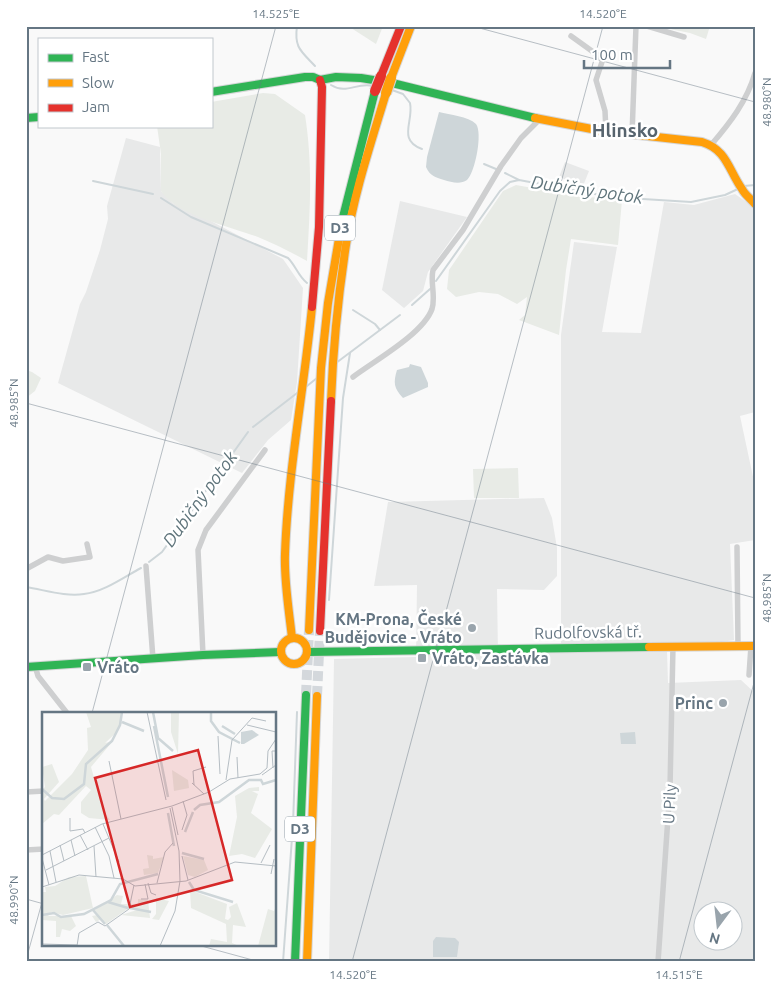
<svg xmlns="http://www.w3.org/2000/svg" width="781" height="988" viewBox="0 0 781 988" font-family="Ubuntu,sans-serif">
<rect width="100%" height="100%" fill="#f9f9f9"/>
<g fill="#e8e9e9" fill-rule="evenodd">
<polygon points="126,138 160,147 161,191 173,203 207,219 283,259 303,288 297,382 291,420 268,440 242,473 58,383 80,304 86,292 100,250 108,219 107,206"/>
<polygon points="565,162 589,171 583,186 559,177"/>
<path d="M735,194L755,208V412L740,416L755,486V540L730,544L734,640L667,651L668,683L741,680L755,693V962H329L334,659L416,657L417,585L374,586L388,502L544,498L552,518L557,548V576L544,590L497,589L498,655L561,653V335L574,242L617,247L602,332L641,333L664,202L694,205ZM704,910H734V940H704Z"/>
<polygon points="400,201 467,217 428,272 423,291 404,308 382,290"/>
</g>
<g fill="#e8ebe6">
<polygon points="348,26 383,26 376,44"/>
<polygon points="655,26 710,26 706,39 690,33"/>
<path d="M263,93L275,94L305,115C313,166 310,210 307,261C291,252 275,244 258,237C231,227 176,215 161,191V154L157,126H211V102Z"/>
<polygon points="516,185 577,196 622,200 618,245 571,239 566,270 559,335 519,320 525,315 527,297 517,304 498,294 479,292 456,297 447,289 449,270 503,191"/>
<polygon points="26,370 32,372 41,378 35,391 26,398"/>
<polygon points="518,468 519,498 474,498 473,469"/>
</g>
<g fill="#ced6d9">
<path d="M439,112C450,115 468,116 476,124C483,133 475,173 467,180C460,185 451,182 444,180C435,177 430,176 426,167L427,157Z"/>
<path d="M410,364L421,367L428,383V387L403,398C394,388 393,383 397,370L409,367Z"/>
<polygon points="635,732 636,744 621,744 620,733"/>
<polygon points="436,937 455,938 459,942 457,957 433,957 433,941"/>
</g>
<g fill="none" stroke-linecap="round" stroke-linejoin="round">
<g stroke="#ced6d9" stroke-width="2">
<path d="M297,26C294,48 301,51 315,66"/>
<path d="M331,85C347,95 356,82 373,86"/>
<path d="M392,90L403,94L410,103C414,121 397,140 422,149"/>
<polyline points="484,164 496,169"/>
<polyline points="505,173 519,180"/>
<polyline points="93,181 153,194"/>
<polyline points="744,186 755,185"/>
<path d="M161,198L191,217L288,258C296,266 298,276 307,283"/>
<polyline points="436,281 500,191 510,182 519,180 611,197 691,202 725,195 740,188"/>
<polyline points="412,305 430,289"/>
<polyline points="353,310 375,324 380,330"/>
<polyline points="336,363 400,315"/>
<polyline points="307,386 317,378"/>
<polyline points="253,427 301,390"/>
<polyline points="149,562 162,552 248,432"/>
<path d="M26,587C45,590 66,597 84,594C104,592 124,577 141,568"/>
<polyline points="329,600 343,398 350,353"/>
<polyline points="283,962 293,824 297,712"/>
</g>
<g stroke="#d4d8dc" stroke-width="10" stroke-dasharray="10 5" stroke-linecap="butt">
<polyline points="306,695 309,630"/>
<polyline points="317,696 320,631"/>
</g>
<defs>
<g id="fast">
<polyline points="211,92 305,77 313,77 320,80 336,77 361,78 392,83 535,118"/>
<polyline points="26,118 39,117"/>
<polyline points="342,221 375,91"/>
<polyline points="307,652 649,647"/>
<polyline points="26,667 203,655 280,652"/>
<polyline points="295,962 306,695"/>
</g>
<g id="slow">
<polyline points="391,78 411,26"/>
<path d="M535,118L602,131L702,142C727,150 728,169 742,189C745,195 751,199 755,204"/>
<path d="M331,401C333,349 338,297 346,245C354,193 371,143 386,93"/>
<polyline points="309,630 321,368 328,303 342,221"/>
<circle cx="294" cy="651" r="13"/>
<path d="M292,638C289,610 284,582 285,554C288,471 304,389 312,307"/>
<polyline points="649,647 755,646"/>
<polyline points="307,962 317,696"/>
</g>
<g id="jam">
<polyline points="381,76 401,26"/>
<polyline points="312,307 319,227 322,87 320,80"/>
<polyline points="320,631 331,401"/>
</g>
</defs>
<use href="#fast" stroke="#d5d6d7" stroke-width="10"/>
<use href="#slow" stroke="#d5d6d7" stroke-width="10"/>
<use href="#jam" stroke="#d5d6d7" stroke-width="10"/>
<g stroke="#cecfd0" stroke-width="5.5">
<polyline points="647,26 684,37"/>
<polyline points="571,36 603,59 596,80 605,111 606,132"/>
<polyline points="632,135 636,26"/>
<path d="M711,145C730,123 747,101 755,73"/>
<path d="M353,377C374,361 423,334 432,309C436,296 430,283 433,270L463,230L501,166L521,138L540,119"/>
<polyline points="737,547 738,646"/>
<polyline points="146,566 153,659"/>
<polyline points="26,569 48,557 63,561 90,557 87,544"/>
<polyline points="203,655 198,550 206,530 265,450"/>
<polyline points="35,666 38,676 67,713"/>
<polyline points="749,675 751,646"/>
<polyline points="26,792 44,791"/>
<polyline points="26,850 44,849"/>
<polyline points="658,962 670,788 673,646"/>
</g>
<use href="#fast" stroke="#30b455" stroke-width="8"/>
<use href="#slow" stroke="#ff9f0a" stroke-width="8"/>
<use href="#jam" stroke="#e5322d" stroke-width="8"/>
<defs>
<polyline id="slow-bridge" points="386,93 391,78"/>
<polyline id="jam-bridge" points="375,91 381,76"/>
</defs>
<use href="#slow-bridge" stroke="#d5d6d6" stroke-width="12" stroke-linecap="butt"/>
<use href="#jam-bridge" stroke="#d5d6d6" stroke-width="12" stroke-linecap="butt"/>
<use href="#slow-bridge" stroke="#ff9f0a" stroke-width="10"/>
<use href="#jam-bridge" stroke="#e5322d" stroke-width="10"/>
</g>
<path fill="none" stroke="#657683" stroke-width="1" stroke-opacity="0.45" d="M472,26L755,102M26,403L755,598M92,713L276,26M26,899L44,904M194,944L260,962M26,960L44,895M352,962L603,26M679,962L755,679"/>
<g fill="#99a4ac" stroke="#fff" stroke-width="2">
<circle cx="472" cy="628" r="5"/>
<rect x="417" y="653" width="10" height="10" rx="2.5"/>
<rect x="82" y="662" width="10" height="10" rx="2.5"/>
<circle cx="723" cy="703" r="5"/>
</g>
<g text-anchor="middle" stroke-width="5" stroke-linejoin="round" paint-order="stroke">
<g fill="#fff" stroke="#939fa8" stroke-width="1">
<rect x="325" y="215.5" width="30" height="25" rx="4"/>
<rect x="285" y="816.5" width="30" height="25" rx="4"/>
</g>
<g font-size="15" font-weight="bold" fill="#657683">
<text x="340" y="233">D3</text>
<text x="300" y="834">D3</text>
</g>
<g font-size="16" font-weight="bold" fill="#657683" stroke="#fff" text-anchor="end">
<text x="462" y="625">KM-Prona, České<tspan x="462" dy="18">Budějovice - Vráto</tspan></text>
<text x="432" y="664" text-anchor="start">Vráto, Zastávka</text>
<text x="97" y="673" text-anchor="start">Vráto</text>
<text x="713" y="709">Princ</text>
</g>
<g font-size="16" fill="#657683" stroke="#fff">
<text transform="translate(588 632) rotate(-1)" y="6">Rudolfovská tř.</text>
<text transform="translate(669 804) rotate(-87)" y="6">U Pily</text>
</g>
<g font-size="18" font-style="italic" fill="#60757c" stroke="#fff">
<text transform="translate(587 190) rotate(8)" y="6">Dubičný potok</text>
<text transform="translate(200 499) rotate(-54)" y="6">Dubičný potok</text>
</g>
<g font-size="19" font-weight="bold" fill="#57646e" stroke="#fff">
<text x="625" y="137">Hlinsko</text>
</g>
</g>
<g transform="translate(42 712)">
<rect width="234" height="234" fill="#f9f9f9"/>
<path d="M44,0H80L76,19L63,31L71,29L49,55L62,100L68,108L47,106L39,101V90L49,78L44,74L17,103L12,102L0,112V78L3,75L0,55L10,52L17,70L2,87L3,89L30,62L46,38L45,16L49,15ZM129,0H137L136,42L129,20ZM130,58L146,68L147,76L132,79ZM217,75V79H210L216,82L209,101L230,117L213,146L200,142L187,144L195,105L193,84L207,76ZM105,143L111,144V147L122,145L116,161L102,163L101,157L107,156ZM141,144L162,148L166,158L153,165L146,163ZM44,164L51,196L21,203L9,200L6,204H29L34,214L28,219L20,217L18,225H14V209L0,208V180H4L3,175L13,174L27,165ZM148,178L185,192L183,207L186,208L189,205L187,195L195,191L204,215L191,213L190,231L197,234H167L169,227L185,230L184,212L149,196ZM75,183L81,184L79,192H88L87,196L64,212L59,207L54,210L50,204L56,203L52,198ZM114,186L127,189L117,208L110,207L114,202ZM96,187L106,188L108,206L79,203L95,198L89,196V192L96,194ZM234,195V234H216L226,197L232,199Z" fill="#e8ebe6"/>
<path d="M210,18L217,23L202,32H199V20Z" fill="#ced6d9"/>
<path fill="none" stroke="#ced6d9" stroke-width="2.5" d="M111,0L116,26L131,39M169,0V9L177,20L198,31M80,10L102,19M112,14L126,85M180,14L193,22M0,77L10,86L22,87L42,72L44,52L70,29L78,13L80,0M152,98L158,93L177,90L207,68H219L221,72L234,68M126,101L132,134M143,120L151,100M140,141L162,147M147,170L152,178L191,190M66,190L86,196M88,196L109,200M51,198L63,212M0,203L12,201L19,205L42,202L69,188L78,172L116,162M65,213L82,234"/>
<path fill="none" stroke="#b5bdc3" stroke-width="1" d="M105,0L124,88M205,13L234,20M176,24L178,62M195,45L196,66M67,49L79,107M231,56L230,39H234M220,63L234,53M184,68L190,28L210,6L224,9M150,71L162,82M152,73L151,59L164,55M130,95L136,123M28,106V119L41,117L43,121M61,112L77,150M53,115L67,144L72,166M140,118L145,103L141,89M38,123L46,138M29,128L33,144M18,133L22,149M52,134L54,165M8,139L14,170M0,143L60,112L130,94L167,80L188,67L218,62L225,56L226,39L234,27M140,144L146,168M0,146L7,173M219,151L228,133M4,158L67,126M229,162L232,147M106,171L109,181L114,183M115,171L123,140L131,131M0,175L37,163L81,167L93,174L144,169L193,150L234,154M99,187H106L103,172M0,232L35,233M35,234L37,221L56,210L63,214L87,197L92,173M118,234L133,199L138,169L137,139L128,96"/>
<path fill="#d62828" fill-opacity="0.15" stroke="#d62828" stroke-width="2.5" d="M156,38L190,168L88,195L53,66Z"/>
<rect width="234" height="234" fill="none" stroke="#657683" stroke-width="2.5"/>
</g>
<rect width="781" height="988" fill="none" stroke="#ffffff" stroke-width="55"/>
<rect x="38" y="38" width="175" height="90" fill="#ffffff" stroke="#c1c8cd"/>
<rect x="48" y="54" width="25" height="8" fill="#30b455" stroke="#c1c8cd"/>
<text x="82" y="62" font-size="15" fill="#657683">Fast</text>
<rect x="48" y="79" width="25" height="8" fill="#ff9f0a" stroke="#c1c8cd"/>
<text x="82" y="88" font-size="15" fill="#657683">Slow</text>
<rect x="48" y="104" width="25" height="8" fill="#e5322d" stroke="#c1c8cd"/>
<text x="82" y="112" font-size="15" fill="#657683">Jam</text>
<g transform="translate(718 926) rotate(195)"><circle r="24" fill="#ffffff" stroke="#c1c8cd"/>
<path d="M0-4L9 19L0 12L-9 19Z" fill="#99a4ac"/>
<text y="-8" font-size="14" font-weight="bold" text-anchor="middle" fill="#657683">N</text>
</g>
<path d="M584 60v8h86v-8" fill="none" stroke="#657683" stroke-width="2.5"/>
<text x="591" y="60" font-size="15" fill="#657683" stroke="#ffffff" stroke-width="4" paint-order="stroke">100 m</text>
<rect x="28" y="28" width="726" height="932" fill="none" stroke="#657683" stroke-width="2"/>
<g font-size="12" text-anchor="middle" fill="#657683">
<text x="276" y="18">14.525°E</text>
<text x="603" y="18">14.520°E</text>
<text transform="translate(767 102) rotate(-90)" y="4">48.980°N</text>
<text transform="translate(14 403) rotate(-90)" y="4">48.985°N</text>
<text transform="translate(767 598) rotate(-90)" y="4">48.985°N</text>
<text transform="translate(14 900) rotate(-90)" y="4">48.990°N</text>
<text x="353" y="979">14.520°E</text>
<text x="679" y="979">14.515°E</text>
</g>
</svg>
